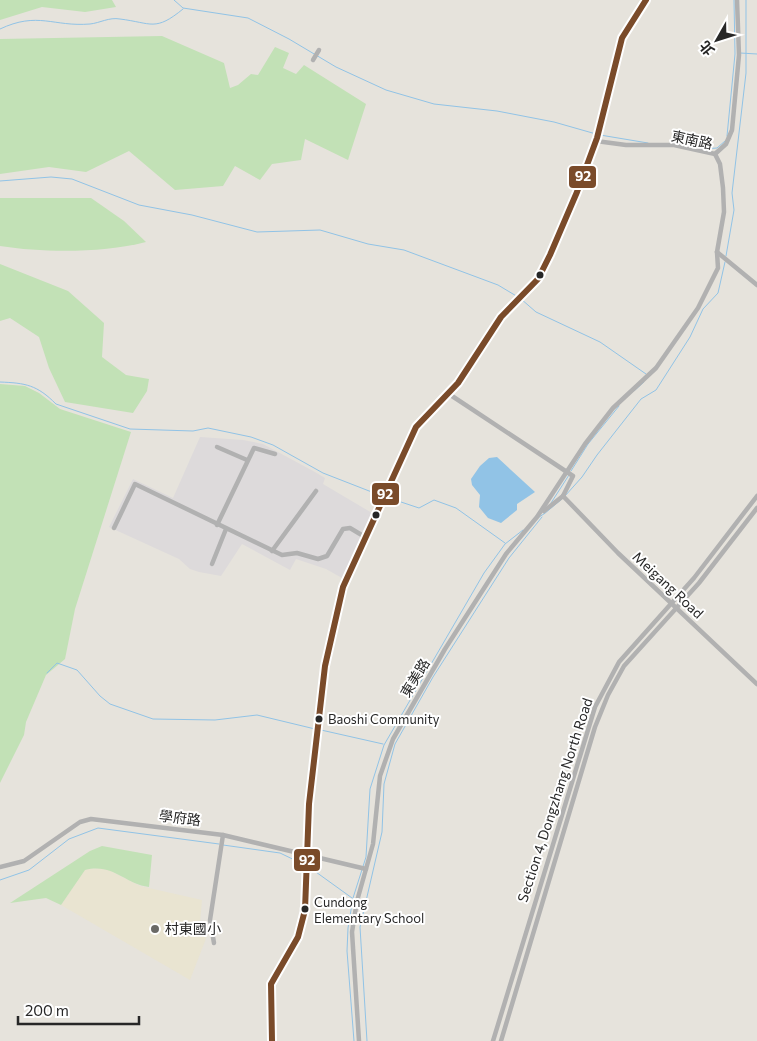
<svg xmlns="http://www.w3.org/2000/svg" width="757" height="1041" viewBox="0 0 757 1041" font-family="Commissioner,'Noto Sans TC',sans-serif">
<rect width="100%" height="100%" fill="#e6e3dc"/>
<polygon fill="#dddadb" points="200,437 243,440 263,444 315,472 325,478 323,484 372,513 342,578 326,569 296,559 290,570 242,544 221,576 199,572 190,569 179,559 109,527 133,479 173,498"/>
<polygon fill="#e9e4d1" points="105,868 140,886 202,900 200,923 207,936 190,980 61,905 85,869"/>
<g fill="#c2e1b6">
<polygon points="0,0 112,0 116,7 85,12 42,7 0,20"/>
<polygon points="162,36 224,63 230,88 238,85 251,74 258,75 275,47 289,53 283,68 296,74 304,65 366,104 348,160 305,139 301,160 272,164 260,180 235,166 223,186 175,190 129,151 86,172 49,167 0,174 0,39"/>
<path d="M0,198H91L124,221L146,242C102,253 45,253 0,246Z"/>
<polygon points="0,264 68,291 104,323 102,357 126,375 149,379 147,391 133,413 65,402 49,368 39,337 10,318 0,321"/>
<polygon points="0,384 25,386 39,393 60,409 131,432 75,609 65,659 46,675 26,722 24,735 0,783"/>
<path d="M102,846L152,855L149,887C124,884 114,863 85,870L61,905L46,898L10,903L90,851Z"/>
</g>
<polygon fill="#91c3e6" points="497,457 535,492 517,504 517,510 501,523 488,518 479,507 480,495 472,485 471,479 480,466 489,458"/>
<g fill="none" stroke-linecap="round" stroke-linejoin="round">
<g stroke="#91c3e6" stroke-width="1">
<polyline points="174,0 183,8 248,18 289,39 336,67 386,90 434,104 497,111 554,122 596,134"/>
<path d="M0,29C38,11 53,27 90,24C100,23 109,17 120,19C152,23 155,32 183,9"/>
<polyline points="740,53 757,54"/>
<polyline points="600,135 648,143"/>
<polyline points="727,136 735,54 734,0"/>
<polyline points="702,149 717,148 725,141"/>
<polyline points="0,181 51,177 72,179 139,205 192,215 257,232 320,230 368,244 404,250 498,285 518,297"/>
<polyline points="726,256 734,210 732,193 746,73 746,0"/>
<polyline points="521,299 536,312 600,342 646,374"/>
<path d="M0,382C26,383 37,385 56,404L130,429L193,431L208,428L251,437L273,445L323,473L382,496"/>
<polyline points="634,391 644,382"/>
<polyline points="571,471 588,444 619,406"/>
<polyline points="565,496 582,477 597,455 641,399 656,390 690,337 703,309 718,293 725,262"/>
<polyline points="386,497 419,508 434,500 456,508 505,543"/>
<polyline points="551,503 569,475"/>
<polyline points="544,514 562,499"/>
<polyline points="538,518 545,513"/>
<polyline points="47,673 57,663 77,670 100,696 110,704 153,719 215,720 257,715 315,729"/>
<polyline points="321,730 383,744"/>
<polyline points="223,845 280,853 305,865"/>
<polyline points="309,867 352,898"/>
<polyline points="0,880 29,870 69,839 98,828 219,844"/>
<polyline points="354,1041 347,951 348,928 353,898 366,857 370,789 384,745 484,573 505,544 523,530"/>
<polyline points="367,1041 360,927 382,832 384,784 395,744 433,677 509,558 542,517"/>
</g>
<g stroke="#b1b1b1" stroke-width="4.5">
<polyline points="313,60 319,50"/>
<polyline points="596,141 626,145 674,145 715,154"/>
<polyline points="715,154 726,144 732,130 739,55 737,0"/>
<polyline points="717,252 757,285"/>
<polyline points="449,394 573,476 563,496"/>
<polyline points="217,447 247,460"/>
<polyline points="563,496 618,553 757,684"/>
<polyline points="544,511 563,496"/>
<polyline points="217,525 254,448 275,454"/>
<polyline points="114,528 135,484 282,555 297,553 318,559 327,556 343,529 350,528 365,537"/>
<polyline points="272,551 316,491"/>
<polyline points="212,564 226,529"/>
<polyline points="0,867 24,861 80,822 91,819 223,835 366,869"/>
<polyline points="214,943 210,920 223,835"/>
<polyline points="359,1041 352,932 357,901 373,844 380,776 393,739 445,649 506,554 537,517 585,444 613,408 656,368 698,308 718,268 717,252 724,212 723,188 720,164 715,154"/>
<polyline points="493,1041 595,707 619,662 694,578 757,496"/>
<polyline points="501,1041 595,727 608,695 624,666 699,583 757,508"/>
</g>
<polyline stroke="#b3b2a6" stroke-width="5.5" points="272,1041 271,984 298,937 305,910 309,804 325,666 343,587 416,427 458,383 501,317 538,279 550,255 577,192 597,138 622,38 646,0"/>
<defs>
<polyline id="bus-1" points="272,1041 271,984 298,937 305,910 309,804 325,666 343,587 416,427 458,383 501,317 538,279 550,255 577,192 597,138 622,38 646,0"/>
</defs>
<use href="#bus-1" stroke="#fff" stroke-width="10"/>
<use href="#bus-1" stroke="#7a4b2a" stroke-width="6"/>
</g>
<g fill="#272727" stroke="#fff" stroke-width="2">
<circle cx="540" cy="275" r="4.5"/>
<circle cx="376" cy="515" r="4.5"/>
<circle cx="319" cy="719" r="4.5"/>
<circle cx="305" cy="909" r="4.5"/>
</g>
<circle fill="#6a6966" stroke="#fff" stroke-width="2" cx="155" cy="929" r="5"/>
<g text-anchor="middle" stroke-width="4" stroke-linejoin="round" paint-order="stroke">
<g font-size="13" fill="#272727" stroke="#fff" text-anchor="start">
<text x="328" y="724">Baoshi Community</text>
<text x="314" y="907">Cundong<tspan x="314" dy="16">Elementary School</tspan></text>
</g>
<g font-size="14" fill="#272727" stroke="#fff">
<text transform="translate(692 140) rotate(12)" y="5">東南路</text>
<text transform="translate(668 585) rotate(43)" y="5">Meigang Road</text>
<text transform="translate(415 678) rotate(-59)" y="5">東美路</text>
<text transform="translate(555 800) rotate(-72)" y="5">Section 4, Dongzhang North Road</text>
<text transform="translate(180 818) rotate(7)" y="5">學府路</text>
</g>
<g font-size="14" fill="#272727" stroke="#fff" text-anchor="start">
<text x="165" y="934">村東國小</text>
</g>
</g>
<g stroke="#fff" stroke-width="2">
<rect x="568" y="165" width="29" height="24" rx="5" fill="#7a4b2a"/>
<rect x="371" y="482" width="29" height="24" rx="5" fill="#7a4b2a"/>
<rect x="293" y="848" width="28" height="24" rx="5" fill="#7a4b2a"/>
</g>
<g font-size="14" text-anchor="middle" font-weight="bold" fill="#fff">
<text x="583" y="181">92</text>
<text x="385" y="499">92</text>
<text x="307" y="865">92</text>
</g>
<g transform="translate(717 40) rotate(231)" stroke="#ffffff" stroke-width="4" paint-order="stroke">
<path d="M0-4L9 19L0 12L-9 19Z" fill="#272727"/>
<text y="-8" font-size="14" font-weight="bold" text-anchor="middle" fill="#272727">北</text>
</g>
<path d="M18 1016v8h121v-8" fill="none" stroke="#272727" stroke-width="2.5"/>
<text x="25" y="1016" font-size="15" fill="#272727" stroke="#ffffff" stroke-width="4" paint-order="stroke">200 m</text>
</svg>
